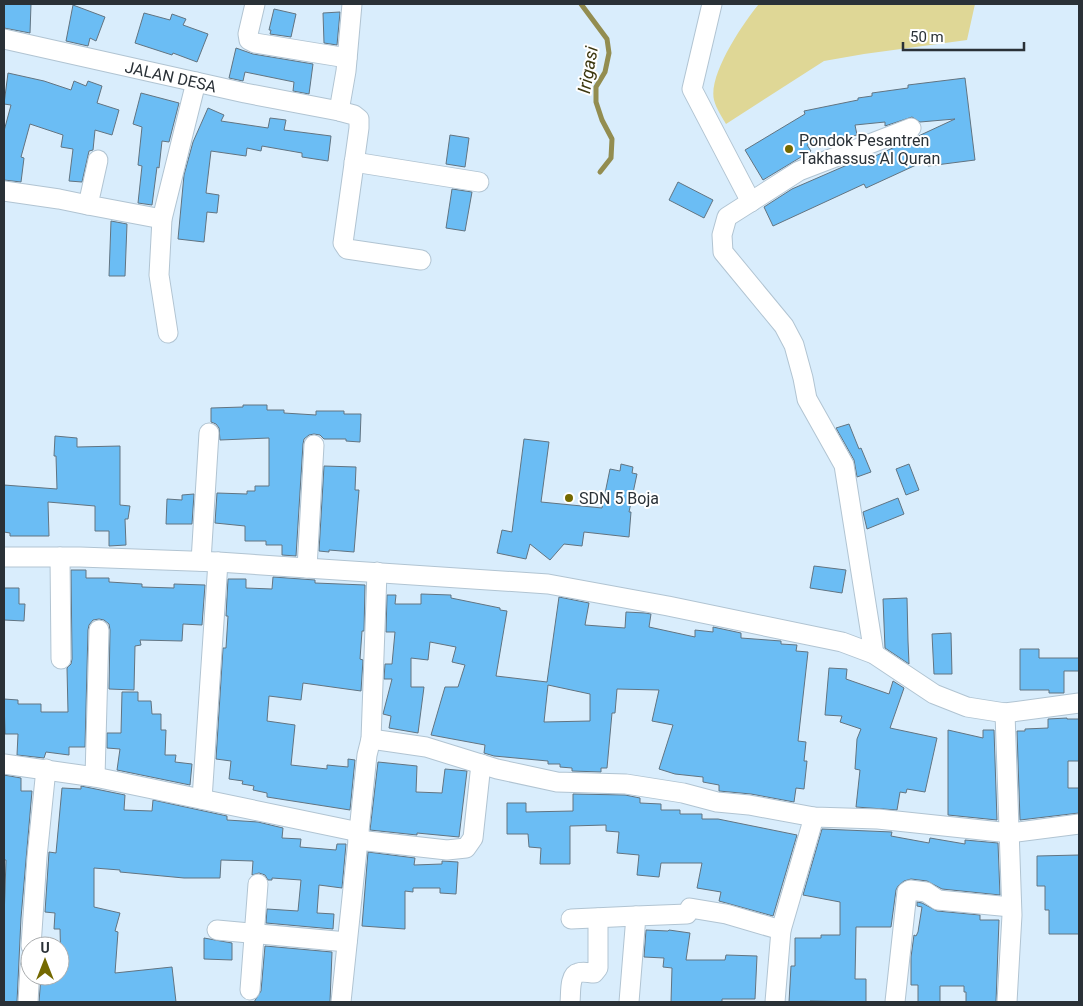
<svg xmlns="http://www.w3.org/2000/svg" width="1083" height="1006" viewBox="0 0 1083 1006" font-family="Roboto,sans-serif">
<rect width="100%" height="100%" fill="#d9edfc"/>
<path fill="#dfd796" d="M759,4H975L967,40L864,54L824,61L726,124C722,117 716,108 714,100C708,75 743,23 759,4Z"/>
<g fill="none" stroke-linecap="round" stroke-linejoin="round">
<polyline stroke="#938d50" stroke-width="5" points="581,4 607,39 609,53 605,72 596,87 596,102 602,120 612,139 611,158 600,172"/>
</g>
<g fill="#6bbdf4" stroke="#627481" fill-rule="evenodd">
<polygon points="4,4 31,4 30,33 4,28"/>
<polygon points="73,5 105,17 96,41 90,38 88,46 66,41"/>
<polygon points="274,9 296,14 291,37 270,34 271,30 269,30"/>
<polygon points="340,12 337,45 324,43 323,13"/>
<polygon points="144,13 170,20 172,14 186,19 183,25 208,34 197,62 173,53 172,55 135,43"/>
<polygon points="236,48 253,54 313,64 309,94 293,91 294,82 245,72 243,81 229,78"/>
<polygon points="8,73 44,81 71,90 74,81 86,86 88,81 102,86 97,103 119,110 112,135 95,130 93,150 89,151 82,182 69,181 73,149 61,147 63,135 30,124 21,157 24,158 21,182 4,180 4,131 11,105 4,104"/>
<polygon points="965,78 975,160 928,166 927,160 866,188 864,184 773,226 764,207 792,189 854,162 856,165 955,119 920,122 912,117 885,126 885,122 855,125 857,135 807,145 811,151 763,180 745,150 805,114 804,111 858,100 858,98 872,96 872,93 908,88 908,85"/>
<polygon points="141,93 179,103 169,142 162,141 159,168 157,167 152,205 138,203 142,166 138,165 142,127 133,124"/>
<polygon points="208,108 224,115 221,121 268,128 270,118 286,120 284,130 331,136 328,161 302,157 302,153 262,146 261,151 247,148 246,156 211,151 206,193 219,195 217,213 207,212 204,242 178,239 184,175 193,142"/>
<polygon points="450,135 469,138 465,167 446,164"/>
<polygon points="678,182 713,200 704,218 669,200"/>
<polygon points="452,189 472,192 465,231 446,228"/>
<polygon points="111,221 127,224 125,276 109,276"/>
<polygon points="243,405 267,405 267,410 284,410 284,413 316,415 316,411 344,411 344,414 361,414 360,442 346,441 346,439 324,439 320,435 314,434 309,435 304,439 303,444 296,556 282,555 282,545 266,545 266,541 245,541 245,526 215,523 217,493 247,494 247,491 255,491 255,486 269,486 269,438 220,440 219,428 216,424 211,422 211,408 243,407"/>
<polygon points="849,424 859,449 861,448 871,472 857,477 854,460 836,428"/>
<polygon points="55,436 77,438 77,447 120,446 120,505 130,506 128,519 125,519 126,545 109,546 109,531 95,531 95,506 48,502 49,536 10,536 10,533 4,532 4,485 57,489 56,456 54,456"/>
<polygon points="524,439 549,442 541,502 602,508 610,469 620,471 621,464 633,467 632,473 637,474 629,512 631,512 629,537 584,532 582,546 564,544 550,560 530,544 526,559 497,553 502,530 512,532"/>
<polygon points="909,464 919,490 906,495 896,469"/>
<polygon points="324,466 356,467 355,490 359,490 354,552 329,550 329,552 319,551"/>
<polygon points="194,494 192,524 166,524 167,499 182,500 182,495"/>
<polygon points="898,498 904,514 867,529 863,512"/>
<polygon points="814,566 846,570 842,593 810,588"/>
<polygon points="71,570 86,570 86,578 109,578 109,582 142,584 142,587 174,588 174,584 205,585 202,625 183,624 182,641 140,640 141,645 135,646 134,690 109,689 110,630 109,624 104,620 99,619 93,620 89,625 88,630 85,747 69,747 69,755 46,752 44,758 17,755 18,734 5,734 4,699 18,700 18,704 41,704 41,712 68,712 67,668 71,664 72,659"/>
<polygon points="273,577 315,580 315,583 365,585 364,631 362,631 360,659 363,660 361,691 303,683 301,700 269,696 267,721 295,725 291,765 327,769 327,765 348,767 348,759 355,760 350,810 267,797 267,793 253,790 254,786 242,784 243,781 229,779 231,761 216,759 223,648 226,648 228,616 226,616 228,579 246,579 246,588 272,589"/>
<polygon points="4,588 19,588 19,604 25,604 24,621 4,620"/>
<path d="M421,594L451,595V598L500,608V610L507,611L496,676L547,682L559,597L589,603L585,625L625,628L626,612L645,613L651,614L649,627L695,637V630L713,632V627L741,633V638L781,641V644L797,645L796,651L808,652L798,741L806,742L804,761H807L804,789L796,788L794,802L751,794L719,791V785L703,782V777L675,774L659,769L673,725L652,721L659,690L617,689L615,713H612L607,768H601V772L572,771V768L560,767V764H548V761L494,756L484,753L485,745L431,735L445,687H458L465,665L452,662L456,647L430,642L428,660L411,658V687H424L418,733L389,728L391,716L383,714L392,679H384L385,664H392L395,632H386L387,595H396L395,604H421ZM548,685L590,694V721L544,722Z"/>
<polygon points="907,598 908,641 909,664 885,648 883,599"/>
<polygon points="951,633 952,674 934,674 932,634"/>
<polygon points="1020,649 1039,649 1039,658 1079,658 1079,671 1064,671 1064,693 1049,693 1049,690 1020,690"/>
<polygon points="829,668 847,669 846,679 889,694 893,681 904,688 890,728 937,738 925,792 907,789 906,793 900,792 897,810 856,807 860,770 855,769 857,739 861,729 840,722 842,716 825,715"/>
<polygon points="122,692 138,692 138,701 151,701 152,714 161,714 161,730 166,730 165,755 176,755 175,762 192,764 190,785 117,770 120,749 107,748 107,733 121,733"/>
<polygon points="1067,718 1067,719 1079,719 1079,761 1068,761 1068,788 1079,788 1079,813 1020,820 1017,731 1025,731 1025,729 1048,728 1048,719"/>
<polygon points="948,730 983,738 983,730 994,730 997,820 948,815"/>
<polygon points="378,762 417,766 416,792 442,793 445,769 467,771 459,837 417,833 417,835 370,830"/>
<polygon points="4,775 21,778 21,791 32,791 21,918 17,1002 4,1002 4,919 6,860 4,860"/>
<polygon points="81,786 125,795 124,810 152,811 153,800 227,816 227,820 258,822 283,828 282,838 301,839 300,847 336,850 337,844 346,844 342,888 319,885 317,913 334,914 333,929 266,923 267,909 298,911 301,880 272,878 272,880 268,880 265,875 259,873 252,875 253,861 221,860 220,878 184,878 120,872 120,870 94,868 94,907 120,913 115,931 118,932 115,973 172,967 176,1002 39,1002 41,976 60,976 60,969 61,969 60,929 54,929 55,913 45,912 49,852 56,853 62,788 81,789"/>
<polygon points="573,794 625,795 640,798 640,803 661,804 661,810 680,810 680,814 702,814 702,819 718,819 797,835 773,916 719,901 721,892 697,888 702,863 661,863 659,877 637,875 639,855 617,853 619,832 606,831 606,825 570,826 570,864 540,864 541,848 529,847 528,834 507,834 507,803 526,803 526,812 573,811"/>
<polygon points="822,829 892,832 891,836 929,843 930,838 965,844 965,840 998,843 1000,895 942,889 927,881 911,879 904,881 898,886 896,890 891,927 856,927 855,979 866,979 866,1002 810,1001 810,1002 789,1002 791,966 795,966 795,938 821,938 821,935 840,935 840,902 803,895"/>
<polygon points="368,852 415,858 414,865 442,864 442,861 458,862 456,894 440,893 440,888 413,888 413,892 405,891 405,929 362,926"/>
<polygon points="1079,855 1079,934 1049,934 1049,910 1045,910 1045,886 1037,886 1037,856"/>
<polygon points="917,902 922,903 937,911 980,915 980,920 999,920 996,1002 966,1002 966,992 964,992 964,986 940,986 940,1002 918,1002 918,985 911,985 911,957 914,935 916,936 918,932 922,907 917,906"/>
<polygon points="646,930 668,931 669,930 690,933 686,960 725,960 726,955 757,956 755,999 722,999 722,1002 671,1002 672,968 663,967 664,958 644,957"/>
<polygon points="204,938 232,943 232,960 204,959"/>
<polygon points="265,946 332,952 330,1002 254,1002 261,991"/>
</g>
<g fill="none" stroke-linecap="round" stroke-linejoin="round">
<defs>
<g id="minor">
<polyline points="255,4 248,34 249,40 255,43 347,58"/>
<polyline points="712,4 692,89 751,202"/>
<path id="s1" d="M4,39L245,93L339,111L354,115L359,119V128L343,243L347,249L421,260"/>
<polyline points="339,111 346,71 352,4"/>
<polyline points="98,160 88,205 162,219"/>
<polyline points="354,162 479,182"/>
<polyline points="4,191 59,199 88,205"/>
<polyline points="168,333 159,275 162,219 196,82"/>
<polyline points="4,557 80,557 218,562 548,584 668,606 842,642 874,654 934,694 967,707 1005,713 1079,703"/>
<polyline points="60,557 61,659"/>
<polyline points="201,561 209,433"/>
<polyline points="307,568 314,445"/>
<polyline points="874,654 844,465 807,399 803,378 794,345 784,326 723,252 722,235 727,217 799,171 911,128"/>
<polyline points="1005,713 1012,915 1007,1002"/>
<polyline points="371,739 426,747 497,769 557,782 626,784 683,793 717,802 749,805 814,817 878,819 1010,833 1079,824"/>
<polyline points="4,764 95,777 359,832"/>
<polyline points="95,777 99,630"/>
<polyline points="202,799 218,562"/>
<polyline points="358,840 447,850 466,848 473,838 481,764"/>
<polyline points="571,919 636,916"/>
<polyline points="217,930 347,942"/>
<polyline points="31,946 37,857 46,769"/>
<polyline points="250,990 258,884"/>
<polyline points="28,1002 30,967"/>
<polyline points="341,1002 367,755 371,739 377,572"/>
<path d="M570,1002C571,995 569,975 578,973C583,971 589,973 594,973L598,968V918"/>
<polyline points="629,1002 636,916 687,914 690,908 726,914 781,930"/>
<polyline points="775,1002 781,930 814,817"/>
<polyline points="895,1002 907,892 910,890 926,892 938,900 1011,907"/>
</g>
</defs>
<use href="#minor" stroke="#b1c4d2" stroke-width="21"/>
<use href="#minor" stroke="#fff" stroke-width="19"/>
</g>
<g fill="#746900" stroke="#fff" stroke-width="2">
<circle cx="789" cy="149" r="5"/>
<circle cx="569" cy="498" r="5"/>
</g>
<g text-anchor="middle" stroke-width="4" stroke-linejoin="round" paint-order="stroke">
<g font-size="16" fill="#2a3137" stroke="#fff">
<text dy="6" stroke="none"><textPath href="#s1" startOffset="171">JALAN DESA</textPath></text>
</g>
<g font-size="16" fill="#2a3137" stroke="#fff" text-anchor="start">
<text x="799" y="146">Pondok Pesantren<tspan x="799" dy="18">Takhassus Al Quran</tspan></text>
<text x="579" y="504">SDN 5 Boja</text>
</g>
<g font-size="18" font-style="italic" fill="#3d3811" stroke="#fff">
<text transform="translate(588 70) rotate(-80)" y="6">Irigasi</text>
</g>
</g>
<rect width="1083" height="1006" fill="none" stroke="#2a3137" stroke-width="10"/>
<g transform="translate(45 961)"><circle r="24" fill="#ffffff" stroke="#aaadaf"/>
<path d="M0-4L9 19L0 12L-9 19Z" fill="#746900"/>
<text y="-8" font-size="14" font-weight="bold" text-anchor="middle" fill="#2a3137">U</text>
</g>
<path d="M903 42v8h121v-8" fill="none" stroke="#2a3137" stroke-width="2.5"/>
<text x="910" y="42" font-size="15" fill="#2a3137" stroke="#ffffff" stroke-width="4" paint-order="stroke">50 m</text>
</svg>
